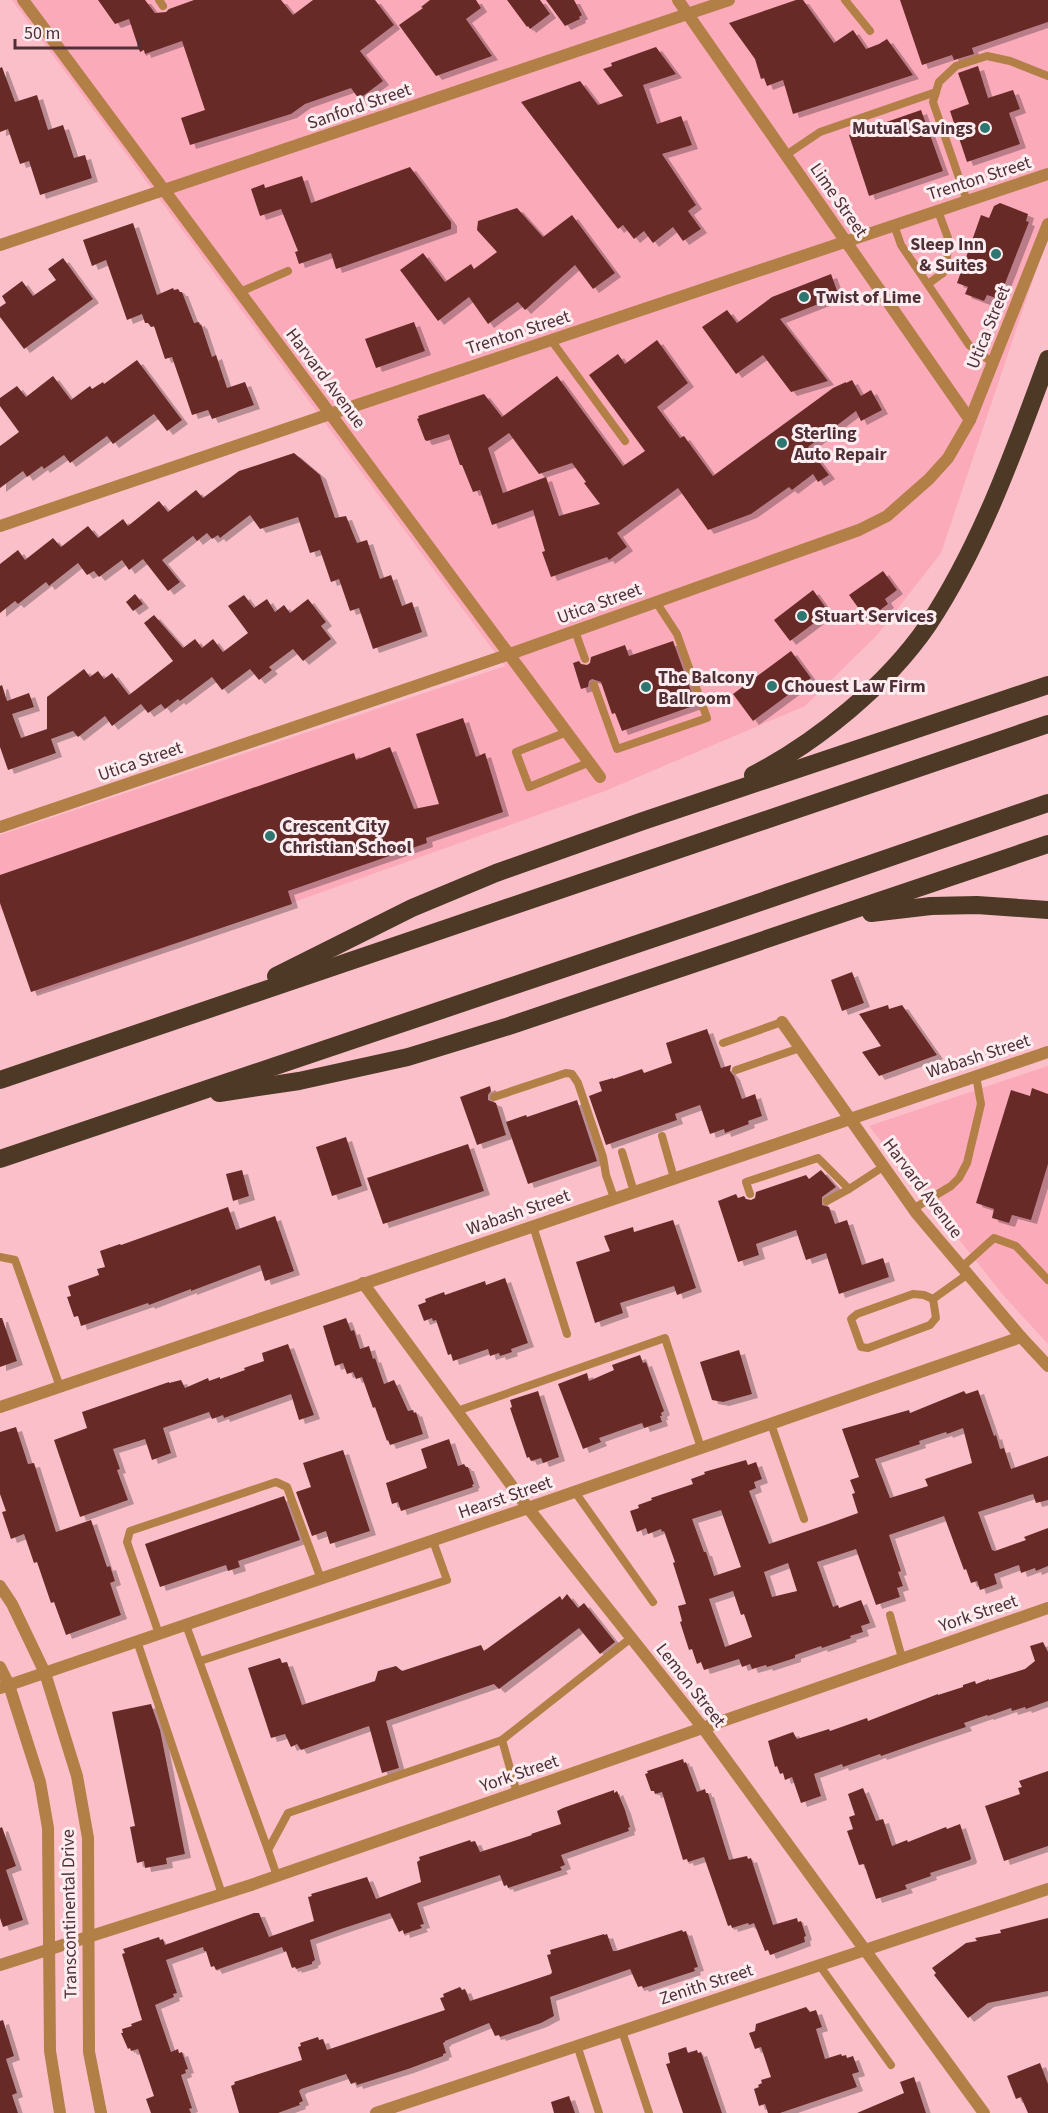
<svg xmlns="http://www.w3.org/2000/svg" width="1048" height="2113" viewBox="0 0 1048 2113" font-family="'Source Sans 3',sans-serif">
<defs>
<filter id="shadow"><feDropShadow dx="6" dy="4" stdDeviation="0" flood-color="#0004"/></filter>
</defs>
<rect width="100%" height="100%" fill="#fbbfc9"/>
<g fill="#fbaab9">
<polygon points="12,0 1048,0 1048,235 941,553 877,635 805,706 605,791 36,994 9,912 0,909 0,835 505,666"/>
<polygon points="1048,1066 1048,1344 1003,1295 869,1126"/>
</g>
<g fill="#682c27" fill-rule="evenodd" filter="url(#shadow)">
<polygon points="98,0 145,0 155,13 166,12 169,9 194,0 281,0 293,15 313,0 375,0 394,25 360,51 383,81 359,99 351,88 305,104 291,114 190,145 181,118 205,110 182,41 145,54 144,50 140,52 129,19 115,24"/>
<polygon points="430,0 476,0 481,8 466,19 492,56 436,76 399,25 423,8 421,7"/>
<polygon points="507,0 540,0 550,14 530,29 528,26 527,27"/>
<polygon points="546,0 574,0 582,15 579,17 580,19 565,26"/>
<polygon points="796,0 803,0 834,43 853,30 866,49 879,44 887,39 913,75 793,114 783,80 767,86 764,78 761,79 755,59 729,23"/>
<polygon points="900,0 1048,0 1048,22 972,48 974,54 954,60 952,55 922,65"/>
<polygon points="656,47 676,74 643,85 657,124 681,116 692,145 662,154 696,205 688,211 701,229 683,241 673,227 653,243 644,231 634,239 623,225 618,229 521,102 580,81 598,105 623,96 603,69 612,66 611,63"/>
<polygon points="978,66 988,98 1013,90 1020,109 1009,113 1020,144 967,162 950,111 969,104 958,73"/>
<polygon points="2,67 15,102 37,95 48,130 63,125 74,158 85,155 92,178 40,195 29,161 20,164 8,129 0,132 0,68"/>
<polygon points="921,110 943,171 869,196 849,135"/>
<polygon points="410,167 451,222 451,229 336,269 331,253 299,264 295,252 298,251 281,209 260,216 251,189 264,184 265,188 302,176 311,203"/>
<polygon points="1000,203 1028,214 1026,221 1029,222 999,299 987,295 984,301 965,294 968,287 957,283 981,215 989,218 994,206"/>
<polygon points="517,208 543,237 572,215 615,273 593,289 575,265 525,310 518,302 488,324 469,297 438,321 400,270 423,253 445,282 471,264 474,269 497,252 477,230 478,221"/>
<polygon points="133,223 157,295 173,288 174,290 178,289 180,292 182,292 194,323 199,322 200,325 201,324 212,357 216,355 227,388 245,382 254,405 212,419 208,410 192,415 172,357 165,359 154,326 151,327 148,323 145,323 142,314 127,320 106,260 92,266 83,240"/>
<polygon points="63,258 93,299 24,349 0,317 0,307 6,303 2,296 22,281 33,296 56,280 48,269"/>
<polygon points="831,274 839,296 780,319 828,381 791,392 763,355 736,374 702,327 727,310 737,323 772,297"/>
<polygon points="414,322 425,351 376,368 365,339"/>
<path d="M657,340L688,383L657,407L680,438L684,436L713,476L833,388L846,382V383L852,380L861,396L871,390L882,410L861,421L856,411L808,447L829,475L818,482L813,474L792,490L789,487L751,514L708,530L678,488L617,533L627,547L609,560L607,557L551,577L542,552L545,551L533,510L492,525L480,490L473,492L462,465H460L449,434L427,441L425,440L417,419L419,418L418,416L484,394L502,417L557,376L623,466L645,451L589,375L618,354L625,364ZM509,433L539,474L572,463L586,482L584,483L600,504L559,516L546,477L503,493L488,448Z"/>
<polygon points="137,360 182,420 167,431 154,414 113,444 107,436 70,463 64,455 44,469 42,466 27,477 23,471 0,488 0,446 19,432 0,406 0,398 17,386 26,397 53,376 71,400 90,386 92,389 103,382 104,384"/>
<polygon points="294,453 320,475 335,518 346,516 357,543 367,540 380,579 391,575 402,606 412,602 422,632 373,649 359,608 350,611 339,579 331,582 320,550 310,553 298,517 260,529 250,515 220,538 218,535 212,539 207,533 197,541 193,536 162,560 180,582 168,591 143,559 129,570 122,560 99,577 94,571 87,575 78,563 49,586 46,582 18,604 15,601 0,613 0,564 18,550 25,560 53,538 61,547 88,526 98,538 123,519 128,526 159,501 168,512 196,490 203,498 239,471"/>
<polygon points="883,571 897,590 885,599 888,604 867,620 849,595"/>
<polygon points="813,590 829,612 790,641 774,620"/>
<polygon points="135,594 143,604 133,611 126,602"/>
<polygon points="244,595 254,608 267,599 275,612 284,605 290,613 308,599 326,622 321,626 331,639 303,661 293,649 269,667 272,670 259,680 250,669 222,690 212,677 180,701 178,699 165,709 161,704 148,713 141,704 112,726 105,716 78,737 73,731 51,739 56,753 8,770 0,747 0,686 2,685 7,701 29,693 34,707 12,714 21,738 47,729 47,697 84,669 90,677 98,671 104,679 112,673 129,695 173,661 144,623 154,615 183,648 195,639 202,648 213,639 223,652 248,633 228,606"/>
<polygon points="673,641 696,705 622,731 615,713 612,714 601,682 592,679 589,681 588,687 581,689 573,663 579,661 581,664 587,665 590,663 591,657 625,645 629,656"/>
<polygon points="791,651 811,678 753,721 733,694"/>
<polygon points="463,718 476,757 485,753 503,812 426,838 427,843 288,891 292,904 31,992 0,903 0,875 354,753 356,760 390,747 414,809 439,804 416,734"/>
<polygon points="852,972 864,1003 842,1011 831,980"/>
<polygon points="888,1005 889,1009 902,1005 937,1055 879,1076 862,1052 881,1046 859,1014"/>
<polygon points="707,1029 721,1068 731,1065 730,1071 734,1076 742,1099 755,1094 762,1116 748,1121 749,1124 725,1133 724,1129 710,1134 700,1105 675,1114 677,1120 606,1145 589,1096 602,1091 599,1082 613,1078 613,1079 642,1069 644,1073 672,1063 666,1043"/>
<polygon points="490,1086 491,1091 488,1095 488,1100 496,1103 506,1135 477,1145 460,1097"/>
<polygon points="1032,1088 1048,1094 1048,1164 1031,1220 1012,1215 1009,1223 992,1218 994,1209 976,1203 1011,1090 1030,1096"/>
<polygon points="577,1100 597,1161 528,1184 506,1122 526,1115 527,1117"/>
<polygon points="346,1137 362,1186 332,1196 316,1147"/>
<polygon points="468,1144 484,1191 383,1224 367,1178"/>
<polygon points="242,1170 249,1196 233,1201 226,1174"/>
<polygon points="821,1170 836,1187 822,1197 822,1205 829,1207 835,1224 847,1220 862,1265 883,1258 889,1277 839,1294 826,1253 806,1260 796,1230 756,1244 759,1255 738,1262 718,1201 736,1194 738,1198 744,1196 746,1199 751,1200 755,1198 756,1192 806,1175 809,1179"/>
<polygon points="228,1207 236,1230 275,1216 294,1271 265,1281 260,1265 191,1291 191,1289 149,1305 148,1303 81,1326 78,1316 74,1317 67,1297 71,1296 68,1286 99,1275 97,1269 105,1267 100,1251 120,1244 121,1245"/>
<polygon points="673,1220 696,1288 677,1295 674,1286 620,1303 623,1313 595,1323 576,1262 610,1251 604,1236 633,1227 634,1232"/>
<polygon points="505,1278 528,1343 511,1349 512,1352 500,1356 499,1353 490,1356 488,1349 453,1361 451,1354 448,1355 436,1320 433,1321 432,1318 424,1321 418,1305 426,1302 425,1299 444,1292 445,1295 485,1281 486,1285"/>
<polygon points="0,1318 2,1318 17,1361 0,1367"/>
<polygon points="346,1318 351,1331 354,1330 360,1349 369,1346 373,1359 375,1358 384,1384 394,1380 408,1411 413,1410 414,1413 416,1412 423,1434 390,1445 388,1440 387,1441 375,1407 373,1408 362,1377 356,1379 353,1372 347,1374 343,1363 335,1366 323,1326"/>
<polygon points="288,1344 314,1415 299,1420 291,1394 224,1418 223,1415 212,1419 209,1412 163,1428 171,1453 152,1460 145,1439 113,1449 120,1469 117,1470 128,1500 80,1517 54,1440 87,1428 82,1412 169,1382 169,1383 181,1380 185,1388 208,1378 209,1381 220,1377 220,1379 245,1370 244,1368 264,1361 262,1353"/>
<polygon points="739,1350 752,1394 723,1402 712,1400 700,1362"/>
<polygon points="640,1355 643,1363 646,1362 664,1411 661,1413 662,1416 660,1416 662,1422 644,1428 642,1423 633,1426 599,1438 601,1442 583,1449 558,1384 587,1373 589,1381 614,1370 612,1365"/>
<path d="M978,1390L994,1436L996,1435L1000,1449L1004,1448L1011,1469L1048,1456V1500L1036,1503L1033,1494L978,1512L992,1550L995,1551L1026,1540L1024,1537L1048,1528V1566L1036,1571L1035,1568L1021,1573L1019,1565L994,1574L997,1584L980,1590L977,1581L971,1583L966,1569L964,1570L944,1516L889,1535L901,1571L898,1572L903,1586L897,1588L900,1597L876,1605L856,1549L817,1562L833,1607L838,1605L839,1608L861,1600L870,1623L861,1626L863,1632L850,1636L851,1638L822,1648L821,1646L795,1655V1658L767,1667L766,1665L752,1669L750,1664L742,1667L739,1659L704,1670L701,1662L697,1664L692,1649L689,1650L680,1622L682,1621L678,1606L686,1604L673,1563L675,1562L664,1531L662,1532L661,1529L648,1534L646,1528L637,1532L630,1511L639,1508L638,1505L652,1500L651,1498L693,1484L691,1479L705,1474L704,1472L746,1460L748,1465L756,1462L762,1479L754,1482L756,1488L749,1491L769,1544L825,1525L858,1513L852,1494L855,1493L850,1480L859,1477L842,1429L909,1410L910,1413L964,1391L966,1394ZM963,1428L972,1463L925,1479L928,1486L890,1498L875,1459L920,1444L919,1441L946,1432L947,1434ZM721,1510L741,1567L714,1576L706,1552H704L692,1519ZM788,1563L797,1591L772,1597L764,1572ZM733,1591L741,1615L744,1614L752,1637L725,1647L709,1599Z"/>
<polygon points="538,1391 559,1457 543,1463 541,1458 531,1461 529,1457 527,1458 510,1408 512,1407 510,1400"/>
<polygon points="16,1427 28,1464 34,1463 56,1532 91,1520 107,1567 110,1566 115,1581 110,1583 121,1615 66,1635 54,1602 51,1603 37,1562 34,1563 24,1534 11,1539 2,1512 6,1511 0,1494 0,1432"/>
<polygon points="449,1439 458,1466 464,1464 466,1467 468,1467 474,1484 472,1485 473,1487 401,1511 398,1502 392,1504 386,1483 427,1468 421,1449"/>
<polygon points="343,1450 370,1531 330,1544 326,1531 312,1536 296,1492 311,1487 303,1463"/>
<polygon points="284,1496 300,1540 238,1561 240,1567 228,1571 226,1565 160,1587 145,1544"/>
<polygon points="567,1594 578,1608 584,1603 615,1642 600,1654 579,1628 499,1689 494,1684 386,1721 399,1768 382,1773 369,1726 301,1750 297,1744 291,1747 285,1734 271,1738 248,1668 280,1658 282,1663 287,1662 302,1705 375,1681 378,1671 396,1666 402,1671 481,1645 484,1651 560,1596 562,1600"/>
<polygon points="1043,1642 1048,1652 1048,1701 1026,1709 1025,1707 1012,1711 1011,1708 988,1716 987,1715 964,1723 966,1727 930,1739 881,1756 880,1754 843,1767 842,1764 814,1774 821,1796 801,1803 792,1777 785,1780 783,1773 780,1774 777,1766 775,1767 768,1741 793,1732 797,1739 829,1729 830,1731 867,1718 868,1721 938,1694 938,1695 963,1687 963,1685 975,1681 976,1684 989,1679 989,1680 1025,1669 1035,1661 1030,1646"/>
<polygon points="151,1704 160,1730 185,1854 166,1858 167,1864 145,1868 144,1861 137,1863 130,1827 135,1826 112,1712"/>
<polygon points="683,1759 684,1763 686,1762 697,1792 705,1789 706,1793 708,1793 729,1860 747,1856 748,1859 751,1858 773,1925 797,1918 798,1922 801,1921 806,1936 804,1937 805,1942 770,1955 768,1950 765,1951 754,1923 749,1925 748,1923 732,1928 731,1925 728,1926 704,1857 688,1862 687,1859 683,1860 662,1792 655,1794 654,1791 651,1791 645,1774 648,1773 647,1771"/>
<polygon points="1048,1771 1048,1846 1004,1861 985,1806 1020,1794 1018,1788 1022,1787 1019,1781"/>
<polygon points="863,1788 876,1821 883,1819 892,1846 907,1840 908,1842 946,1827 947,1829 960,1824 971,1858 970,1860 933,1872 930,1873 931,1876 905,1885 907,1889 876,1899 864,1864 859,1865 847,1831 853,1829 849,1817 855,1815 848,1794"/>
<polygon points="614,1790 614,1793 617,1791 625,1810 630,1827 628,1828 629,1831 561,1855 565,1865 560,1867 562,1870 508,1888 507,1885 504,1886 500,1875 417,1903 424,1924 420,1925 422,1928 404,1934 403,1930 399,1932 390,1913 341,1929 310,1940 315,1960 312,1962 312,1964 296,1969 295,1967 292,1968 286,1951 284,1952 282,1947 216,1970 214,1966 211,1967 206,1951 204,1951 203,1947 166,1960 177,1993 173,1994 174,1997 155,2005 171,2052 178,2049 179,2053 182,2052 188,2069 185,2070 186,2073 181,2075 192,2108 189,2109 191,2113 151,2113 146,2099 154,2096 138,2049 131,2051 130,2048 128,2049 121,2033 123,2033 122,2029 132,2026 131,2024 142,2020 122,1954 125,1953 123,1949 159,1937 160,1940 163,1939 165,1945 254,1913 259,1913 269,1937 314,1921 308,1897 312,1896 311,1894 367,1877 376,1899 421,1882 417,1862 420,1860 419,1857 470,1840 471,1842 475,1841 480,1852 532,1835 531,1834 561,1824 557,1811 563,1808"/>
<polygon points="2,1827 16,1866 6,1870 23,1920 3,1927 0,1918 0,1828"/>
<polygon points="1048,1918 1048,1991 988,2003 968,2018 934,1975 936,1973 932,1968 966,1943 977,1941 975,1938 1001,1933 1000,1930"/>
<polygon points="682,1930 683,1932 686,1931 698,1967 694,1968 695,1971 643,1988 642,1986 638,1987 630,1969 550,1997 554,2016 541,2023 500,2037 499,2035 495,2036 489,2023 445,2041 445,2042 443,2043 446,2053 443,2054 443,2056 408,2069 357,2085 356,2082 351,2084 346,2074 301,2089 299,2091 303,2101 299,2103 300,2105 278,2113 239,2113 231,2086 235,2084 234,2082 302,2060 298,2047 301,2046 300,2043 318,2037 319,2040 323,2039 327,2050 445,2010 440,1998 444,1997 443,1994 460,1987 462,1990 465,1989 470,2001 551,1974 552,1972 547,1955 551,1954 550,1950 604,1934 604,1935 607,1934 613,1951 616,1951"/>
<polygon points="806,2007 810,2012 816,2010 822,2027 816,2029 825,2059 841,2054 842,2056 846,2055 847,2058 853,2056 859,2072 852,2074 857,2087 780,2113 768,2113 765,2104 759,2106 754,2089 759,2087 758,2085 762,2083 761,2080 771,2077 761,2047 755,2049 749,2033 755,2031 756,2024"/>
<polygon points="3,2020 14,2056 6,2059 17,2093 12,2095 18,2113 0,2113 0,2021"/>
<polygon points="686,2047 688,2053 697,2050 698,2053 701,2052 722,2113 683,2113 666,2064 670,2063 668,2053"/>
<polygon points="1040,2063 1048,2084 1048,2113 1028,2113 1021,2097 1016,2099 1007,2076"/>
<polygon points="914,2077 926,2113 857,2113 904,2093 900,2082"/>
<polygon points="569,2096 575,2113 554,2113 551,2102"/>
</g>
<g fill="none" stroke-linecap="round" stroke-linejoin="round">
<g stroke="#b27f47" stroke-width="8">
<polyline points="159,0 163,6"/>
<polyline points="845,0 870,31"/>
<polyline points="786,155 820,132 936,92"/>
<polyline points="967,201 933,102 939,82 956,66 987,56 1010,61 1048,76"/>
<polyline points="938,211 948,238 947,259"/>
<polyline points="894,225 901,245 969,345 993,363"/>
<polyline points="928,284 943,273"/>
<polyline points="240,292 288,271"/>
<polyline points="551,340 625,441"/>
<polyline points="575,631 585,659"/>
<polyline points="594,685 617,749 707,718 677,634 656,602"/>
<polyline points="567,732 516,752 529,787 590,762"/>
<polyline points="723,1043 782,1022"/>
<polyline points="736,1070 800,1048"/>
<polyline points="494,1097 566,1073 572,1074 578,1083 603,1157 606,1175 614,1198"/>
<polyline points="662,1136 674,1178"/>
<polyline points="622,1152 634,1192"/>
<polyline points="750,1194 746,1182 818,1158 849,1189 883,1167"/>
<polyline points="827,1201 849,1189"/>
<polyline points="913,1209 951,1186 959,1178 967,1163 981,1104 976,1076"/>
<polyline points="533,1226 567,1334"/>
<polyline points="0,1257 15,1260 60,1387"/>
<polyline points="962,1267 994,1238 1016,1246 1048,1280"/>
<polygon points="913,1294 924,1295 933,1299 936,1318 930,1325 868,1348 861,1347 851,1319 857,1314"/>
<polyline points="933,1299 968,1274"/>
<polyline points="457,1411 665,1338 701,1448"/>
<polyline points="771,1424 804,1519"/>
<polyline points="575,1492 653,1602"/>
<polyline points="890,1615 902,1658"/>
<polyline points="186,1625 268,1850"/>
<polyline points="159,1634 127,1542 130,1531 276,1482 287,1487 321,1579"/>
<polyline points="137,1641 222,1894"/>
<polyline points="200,1661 447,1580 433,1541"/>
<polyline points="502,1740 517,1793"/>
<polyline points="277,1876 268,1850 288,1813 502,1740 631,1638"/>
<polyline points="820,1966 891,2065"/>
<polyline points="622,2031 649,2113"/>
<polyline points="577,2045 599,2113"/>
</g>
<g stroke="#b27f47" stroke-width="12">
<polyline points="23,0 600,777"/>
<polyline points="678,0 970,420"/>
<polyline points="0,245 729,0"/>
<polyline points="0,526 330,414 1048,174"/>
<polyline points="0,827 510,654 859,530 887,516 929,479 948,458 970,420 1048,224"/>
<polyline points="782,1022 917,1214 1021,1337 1048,1366"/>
<polyline points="363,1283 528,1508 703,1728 984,2113"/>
<polyline points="0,1407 1048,1052"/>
<polyline points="0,1688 528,1508 1021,1337"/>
<polyline points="0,1965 251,1885 1048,1608"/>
<polyline points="376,2113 1048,1889"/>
</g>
<g stroke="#b27f47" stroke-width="12">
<polyline points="0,1586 12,1604 45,1673 77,1776 88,1838 89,2052 101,2113"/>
<polyline points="0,1667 9,1685 40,1782 48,1828 50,2051 60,2113"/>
</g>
<g stroke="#4d3925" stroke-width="18">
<path d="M753,775C817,742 887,685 928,625C981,545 1015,449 1048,359"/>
<polyline points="871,913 931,906 977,905 1048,910"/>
<polyline points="276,976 412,908 496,873 643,821 1048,685"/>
<polyline points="0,1080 1048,724"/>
<polyline points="219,1093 299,1081 408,1057 509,1026 1048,844"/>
<polyline points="0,1159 705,921 1048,803"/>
</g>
</g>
<g fill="#2e7670" stroke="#fdedf0" stroke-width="2">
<circle cx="985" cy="128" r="6"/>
<circle cx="996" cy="254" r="6"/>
<circle cx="804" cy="297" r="6"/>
<circle cx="782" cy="443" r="6"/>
<circle cx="802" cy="616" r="6"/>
<circle cx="772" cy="686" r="6"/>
<circle cx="646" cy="687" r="6"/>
<circle cx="270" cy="836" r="6"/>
</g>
<g text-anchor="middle" stroke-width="6" stroke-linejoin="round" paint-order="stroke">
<g font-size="18" fill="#4e3036" stroke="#fdedf0">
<text transform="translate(359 106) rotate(-19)" y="6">Sanford Street</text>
<text transform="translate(979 178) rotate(-18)" y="6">Trenton Street</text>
<text transform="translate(839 200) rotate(55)" y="6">Lime Street</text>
<text transform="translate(988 327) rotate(-68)" y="6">Utica Street</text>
<text transform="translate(518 332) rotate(-18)" y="6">Trenton Street</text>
<text transform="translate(326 378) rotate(53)" y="6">Harvard Avenue</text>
<text transform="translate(599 603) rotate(-20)" y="6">Utica Street</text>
<text transform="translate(140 761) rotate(-19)" y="6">Utica Street</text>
<text transform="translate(978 1056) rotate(-18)" y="6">Wabash Street</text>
<text transform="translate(923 1188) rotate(53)" y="6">Harvard Avenue</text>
<text transform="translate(518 1212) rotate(-19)" y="6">Wabash Street</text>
<text transform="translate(505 1497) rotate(-19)" y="6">Hearst Street</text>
<text transform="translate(978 1613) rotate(-19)" y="6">York Street</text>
<text transform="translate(691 1685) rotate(52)" y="6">Lemon Street</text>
<text transform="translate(519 1773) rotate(-19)" y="6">York Street</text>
<text transform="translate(69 1914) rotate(-91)" y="6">Transcontinental Drive</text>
<text transform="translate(706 1984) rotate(-18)" y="6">Zenith Street</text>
</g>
<g font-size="18" font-weight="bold" fill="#4e3036" stroke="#fdedf0" text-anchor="start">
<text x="973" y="134" text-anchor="end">Mutual Savings</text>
<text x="984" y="250" text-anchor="end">Sleep Inn<tspan x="984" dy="21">&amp; Suites</tspan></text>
<text x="816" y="303">Twist of Lime</text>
<text x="794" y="439">Sterling<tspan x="794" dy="21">Auto Repair</tspan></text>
<text x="814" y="622">Stuart Services</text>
<text x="658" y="683">The Balcony<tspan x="658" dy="21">Ballroom</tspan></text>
<text x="784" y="692">Chouest Law Firm</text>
<text x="282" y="832">Crescent City<tspan x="282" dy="21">Christian School</tspan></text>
</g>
</g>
<path d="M15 39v9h124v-9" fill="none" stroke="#4e3036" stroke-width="3"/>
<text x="24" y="39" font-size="18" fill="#4e3036" stroke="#fdedf0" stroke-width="4.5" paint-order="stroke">50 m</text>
</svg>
